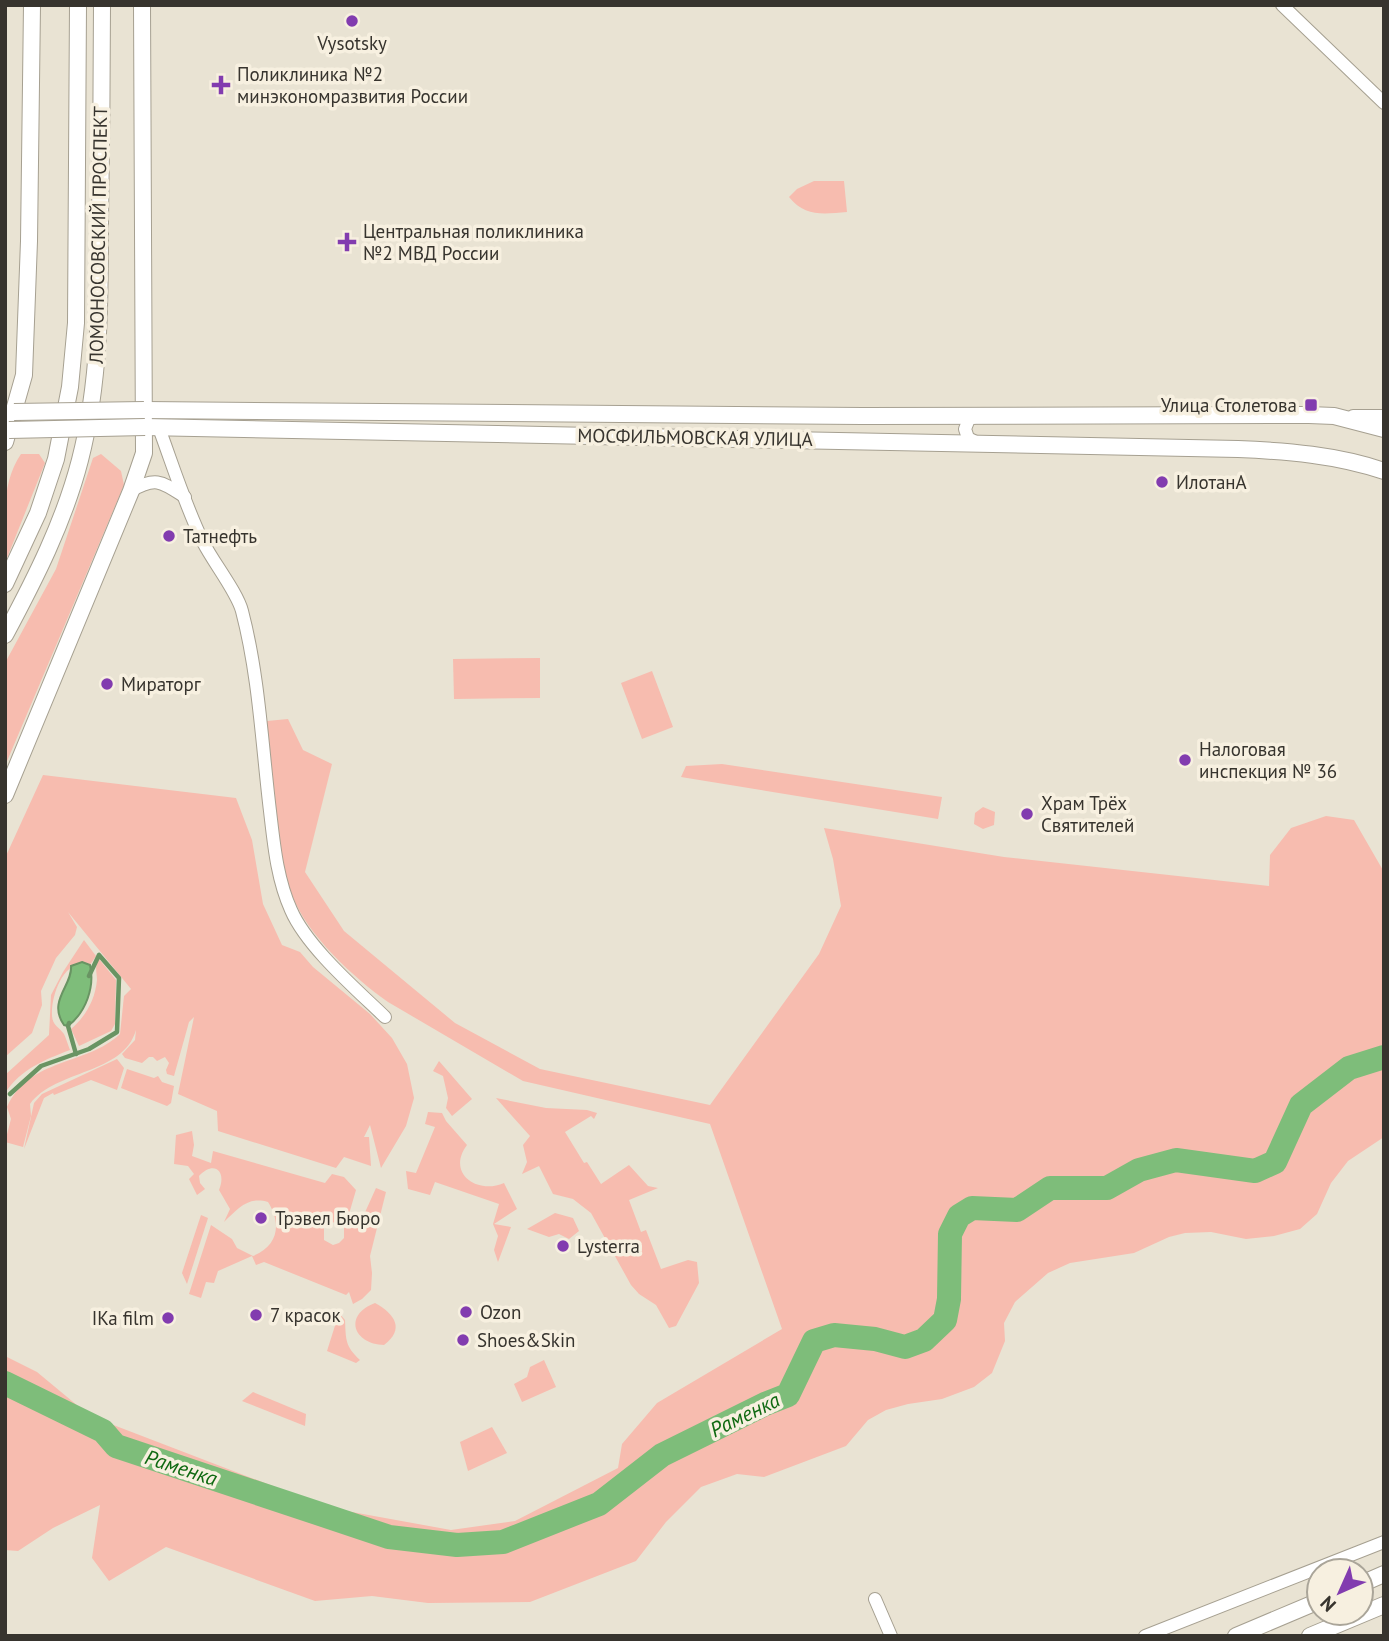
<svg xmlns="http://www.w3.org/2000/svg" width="1389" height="1641" viewBox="0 0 1389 1641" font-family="'PT Sans',sans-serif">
<rect width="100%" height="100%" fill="#e9e3d3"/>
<g fill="#f7bcaf" fill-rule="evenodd">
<path d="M814,181H844L847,212C823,214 805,217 789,197L797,189Z"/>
<path d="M21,454H39L45,463L5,563C5,527 0,484 21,454Z"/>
<polygon points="101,454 121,471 124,485 5,766 5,663 56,569 93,458"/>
<polygon points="540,658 540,698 454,699 453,659"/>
<polygon points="652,671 673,727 642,739 621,683"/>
<path d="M288,719L303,750L332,764L305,872L344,931L455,1023L540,1069L710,1105L819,954L841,906L833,859L824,828L1004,857L1269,886L1270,855L1291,828L1326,816L1354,820L1384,872V1137L1348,1161L1331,1183L1317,1214L1300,1229L1274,1236L1246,1239L1211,1232L1185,1233L1169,1237L1134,1253L1070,1263L1048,1273L1015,1302L1004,1323L1005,1341L992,1373L974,1387L942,1399L908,1404L886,1410L868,1420L846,1446L764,1477L737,1474L701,1487L666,1522L636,1561L530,1602L428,1603L372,1596L315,1601L166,1547L109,1581L92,1558L100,1505L53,1528L18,1551L5,1550V1356L37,1372L90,1416L330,1508L451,1530L515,1521L618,1468L622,1444L657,1403L782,1329L710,1124L523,1081L388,1002C354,978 307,935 292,895C283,873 281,849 278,826C273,792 269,758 264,724L267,721Z"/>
<polygon points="722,764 942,797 938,819 681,777 686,766"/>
<path d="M43,775L236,798L252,840L263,904L282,945L300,952L313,967L370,1014L392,1038L407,1064L414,1098L406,1126L381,1168L370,1125L364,1137H369L371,1166L344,1157L336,1168L218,1131L217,1111L178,1094L194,1017L189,1022L174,1076L167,1074L166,1070L169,1063L165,1057L157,1061L153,1057H149L142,1063L125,1058L122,1054L135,1040L136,1030C123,1075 56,1069 30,1104L31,1116L23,1147L5,1142L11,1119L7,1107C30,1057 86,1066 120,1034L124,996L131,989L68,912L77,927L75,935L56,958L41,991L42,1005L32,1033L5,1057V858Z"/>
<polygon points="983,807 995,812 994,825 983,829 974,824 975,813"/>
<path d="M84,940L96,956L90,965C65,956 51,994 52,1015C52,1025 59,1027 64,1034C66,1038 68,1045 70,1050C44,1060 21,1069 5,1093V1075L49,1035L51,995L63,972Z"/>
<path d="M99,959L116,980L115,1024L111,1031L79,1046L71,1029C86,1016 95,1000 97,980C97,972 94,967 99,959Z"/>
<polygon points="117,1059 124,1068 117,1090 91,1080 54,1095 53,1093 44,1098 24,1149 34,1103 42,1094"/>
<polygon points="439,1061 472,1099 452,1116 446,1108 448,1098 443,1076 433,1071"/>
<polygon points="127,1069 154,1078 158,1076 162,1082 174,1086 171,1103 167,1106 121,1088"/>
<polygon points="496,1098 546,1108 587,1110 597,1113 594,1119 591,1116 565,1132 584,1163 587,1162 601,1184 629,1165 648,1186 658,1188 629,1200 641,1232 646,1230 661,1269 688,1260 697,1262 699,1283 676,1326 669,1328 656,1305 639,1294 631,1285 591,1213 573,1199 553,1194 539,1166 522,1174 527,1162 523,1145 530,1136"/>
<path d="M428,1112L442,1113L446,1121L467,1145C446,1173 477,1195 504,1183L517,1209L494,1224L511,1227L498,1262L494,1250L498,1236L493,1224L499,1204L435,1182L430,1195L408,1189L406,1171L416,1173L435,1127L425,1124Z"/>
<path d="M192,1131L194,1145L192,1156L211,1163L213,1151L325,1183L332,1174L344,1177L356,1190L349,1214L362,1219L376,1188L386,1192L370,1256L372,1273L371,1290L362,1299L353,1304L349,1292L346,1295L264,1262L256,1265L252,1256L218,1271L214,1283L206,1282L201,1298L189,1294L211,1225L232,1239L237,1248L253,1256C278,1246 282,1224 268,1202C248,1196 238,1209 224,1222L230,1209L219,1190C227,1171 214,1160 199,1176L200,1183L205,1189L197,1195L189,1179L194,1174L188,1166L174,1164L176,1135ZM331,1222L338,1223L344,1228V1238L339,1243L333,1245L324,1240V1228Z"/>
<polygon points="555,1213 573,1218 579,1231 569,1239 559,1234 549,1237 527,1229"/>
<polygon points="201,1215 208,1218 187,1284 182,1273"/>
<path d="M375,1303C395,1314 405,1329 384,1345C353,1344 343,1315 375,1303Z"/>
<path d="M339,1313L345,1320C346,1340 345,1346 360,1360L356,1363L327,1351Z"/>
<polygon points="544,1360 556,1387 522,1402 514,1384 527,1377 530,1367"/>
<polygon points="253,1392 306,1414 305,1426 242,1401"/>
<polygon points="492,1427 507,1453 468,1471 460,1442"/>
</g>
<path fill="#7ebd7a" stroke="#699463" stroke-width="2" d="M82,962L90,965C95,987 86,1012 68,1026L64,1025C47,1001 73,985 71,966Z"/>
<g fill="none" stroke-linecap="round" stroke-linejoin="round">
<g stroke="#699463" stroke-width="4.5">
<polyline points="69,1023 68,1026 76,1054"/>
<polyline points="10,1094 41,1066 89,1049 117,1032 119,978 99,955 89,976"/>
</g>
<polyline stroke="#7ebd7a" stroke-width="24" points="5,1383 103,1431 116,1446 389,1537 457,1545 503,1542 599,1504 662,1455 765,1404 788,1395 814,1341 834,1335 875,1339 905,1347 924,1340 945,1320 949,1299 950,1234 959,1216 972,1208 1017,1210 1050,1188 1107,1188 1139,1170 1176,1160 1255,1171 1275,1162 1301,1105 1349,1068 1384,1057"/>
<defs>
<g id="minor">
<polyline points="1282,5 1384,103"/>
<polyline points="1353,416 1384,416"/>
<path d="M159,428C173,466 185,505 203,542C213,562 237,592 242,611C259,676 262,745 270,811C274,845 277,879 291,910C307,947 356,989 385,1017"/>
<polyline points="978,443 968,438 965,429 969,419 978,416"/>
<path d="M131,491C156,476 162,482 185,497"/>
<polyline points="875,1599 891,1636"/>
<polyline points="1145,1636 1384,1542"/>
</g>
<g id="major">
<polyline points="144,410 863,416 1309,415 1334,416 1384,429"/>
<path d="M145,427L1238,449C1287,451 1337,455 1384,471"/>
<polyline points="5,442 24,375 29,241 32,5"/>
<polyline points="5,584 38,513 56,459 70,387 76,323 78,5"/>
<path d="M5,635C35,579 64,522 80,460C100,382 100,303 100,223C101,150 102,78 102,5"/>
<polyline points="5,795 131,491 144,453 142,5"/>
<polyline points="1361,1584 1384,1574"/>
<polyline points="1236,1636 1319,1601"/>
<polyline points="1310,1636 1384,1605"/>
</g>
</defs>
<use href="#minor" stroke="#a6a091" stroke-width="14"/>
<use href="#major" stroke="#a6a091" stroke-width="18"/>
<use href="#minor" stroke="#fff" stroke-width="12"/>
<use href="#major" stroke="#fff" stroke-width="16"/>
<defs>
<g id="major-bridge">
<polyline points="14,412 144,410"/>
<polyline points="9,430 145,427"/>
</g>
</defs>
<use href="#major-bridge" stroke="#a6a091" stroke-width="18" stroke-linecap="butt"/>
<use href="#major-bridge" stroke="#fff" stroke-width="16"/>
</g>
<g fill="#823caf" stroke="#f7f0e0" stroke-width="2.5">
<circle cx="352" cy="21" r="7"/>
<path d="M217.5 74.5h7v7h7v7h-7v7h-7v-7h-7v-7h7z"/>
<path d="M343.5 231.5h7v7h7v7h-7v7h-7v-7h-7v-7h7z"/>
<rect x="1304" y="398" width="14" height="14" rx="3.5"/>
<circle cx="1162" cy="482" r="7"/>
<circle cx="169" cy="536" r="7"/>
<circle cx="107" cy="684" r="7"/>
<circle cx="1185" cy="760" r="7"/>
<circle cx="1027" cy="814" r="7"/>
<circle cx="261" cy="1218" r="7"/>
<circle cx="563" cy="1246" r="7"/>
<circle cx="466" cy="1312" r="7"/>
<circle cx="256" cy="1315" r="7"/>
<circle cx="168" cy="1318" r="7"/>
<circle cx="463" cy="1340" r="7"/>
</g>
<g text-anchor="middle" stroke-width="7" stroke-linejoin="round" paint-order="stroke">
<g font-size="19" fill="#37342e" stroke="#f7f0e0" text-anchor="start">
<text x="352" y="50" text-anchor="middle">Vysotsky</text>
<text x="237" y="81">Поликлиника №2<tspan x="237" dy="22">минэкономразвития России</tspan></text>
<text x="363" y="238">Центральная поликлиника<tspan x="363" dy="22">№2 МВД России</tspan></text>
<text x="1297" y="412" text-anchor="end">Улица Столетова</text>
<text x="1176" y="489">ИлотанА</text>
<text x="183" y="543">Татнефть</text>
<text x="121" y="691">Мираторг</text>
<text x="1199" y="756">Налоговая<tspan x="1199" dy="22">инспекция № 36</tspan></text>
<text x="1041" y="810">Храм Трёх<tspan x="1041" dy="22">Святителей</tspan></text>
<text x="275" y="1225">Трэвел Бюро</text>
<text x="577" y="1253">Lysterra</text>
<text x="480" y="1319">Ozon</text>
<text x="270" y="1322">7 красок</text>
<text x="154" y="1325" text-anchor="end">IKa film</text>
<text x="477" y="1347">Shoes&amp;Skin</text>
</g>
<g font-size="19" fill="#37342e" stroke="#f7f0e0">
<text transform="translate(98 235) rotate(-89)" y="7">ЛОМОНОСОВСКИЙ ПРОСПЕКТ</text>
<text transform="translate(695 437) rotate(1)" y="7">МОСФИЛЬМОВСКАЯ УЛИЦА</text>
</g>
<g font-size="21" font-style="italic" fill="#0f6911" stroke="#f7f0e0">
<text transform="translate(745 1415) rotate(-26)" y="7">Раменка</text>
<text transform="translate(181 1468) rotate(18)" y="7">Раменка</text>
</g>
</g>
<rect width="1389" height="1641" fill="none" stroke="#37342e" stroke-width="14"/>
<g transform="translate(1340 1592) rotate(225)"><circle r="33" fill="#f7f0e0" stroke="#aaa599" stroke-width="2"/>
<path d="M0-5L12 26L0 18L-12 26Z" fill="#823caf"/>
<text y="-10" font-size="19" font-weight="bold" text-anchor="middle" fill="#37342e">N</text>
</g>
</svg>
